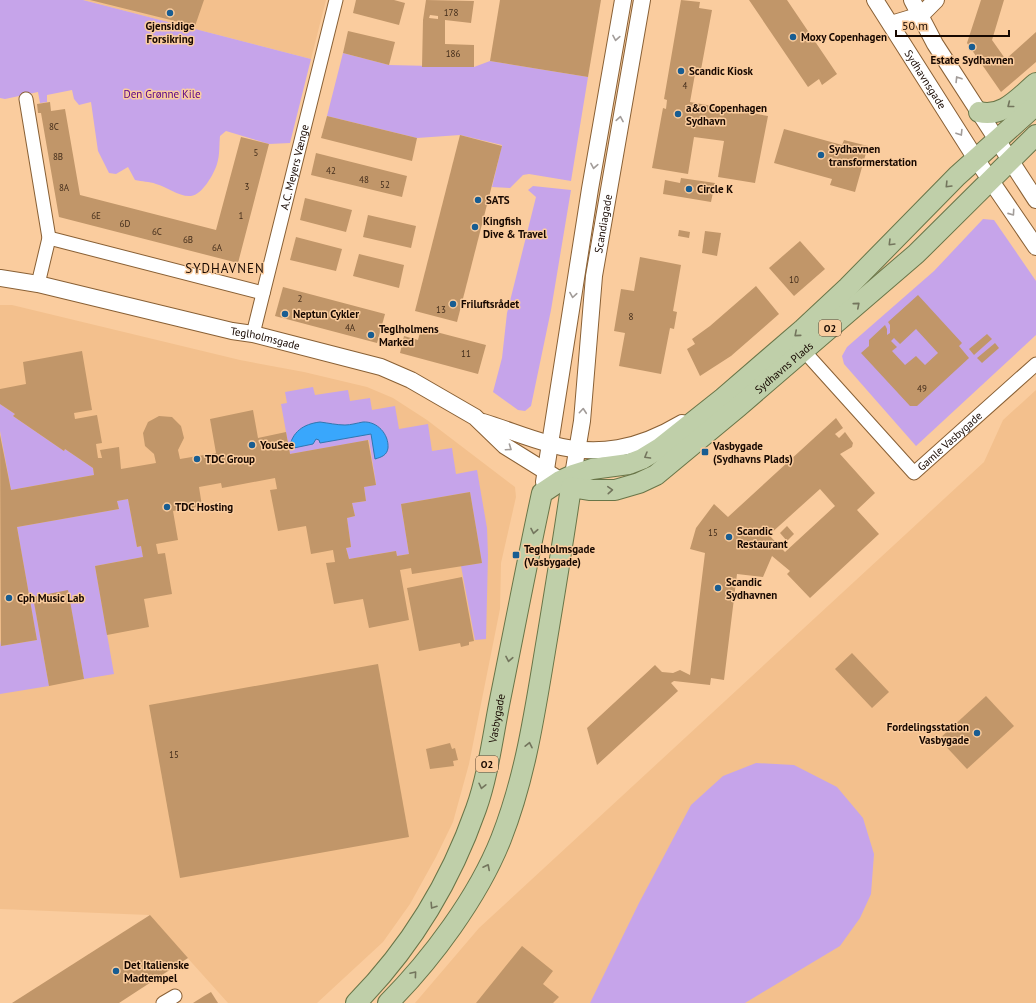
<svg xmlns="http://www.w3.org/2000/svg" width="1036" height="1003" viewBox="0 0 1036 1003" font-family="'PT Sans',sans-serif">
<rect width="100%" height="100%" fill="#facc9e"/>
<g fill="#f3c08d">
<polygon points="83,0 326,0 311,59"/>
<polygon points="0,305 12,305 240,360 304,372 367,387 393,398 427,420 515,487 516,497 501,563 500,609 469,764 453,822 436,857 410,904 383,942 317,1003 228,1003 149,915 0,909"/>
<polygon points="1036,390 1036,1003 415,1003 479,928 984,462 1003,420"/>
</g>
<g fill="#c6a4ea">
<path d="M0,0H83L311,59L290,143L269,144L226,131L220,136C219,145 220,155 217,164C214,174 202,195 191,196C179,197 167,187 156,184C149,181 142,182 135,180L128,167L116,174L109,173L98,151L91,102L79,105L74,99L72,90L47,95V102L40,103L38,92L5,99L0,98Z"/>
<polygon points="343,53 389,65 474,67 490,61 588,77 571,181 529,174 523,175 510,188 492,187 502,145 460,135 417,138 327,116"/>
<polygon points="533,186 571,190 551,310 531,406 525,411 518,410 493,392 502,358 507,313 536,197 528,190"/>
<polygon points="983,219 994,220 1036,281 1036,335 916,446 844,364 842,356 847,347 934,271"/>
<polygon points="313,387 315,395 348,390 350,401 370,398 372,410 395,406 399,429 428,424 432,451 452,448 456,474 477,470 487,528 488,555 486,639 475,640 461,566 482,563 470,492 401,504 409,554 397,556 396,551 349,559 346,548 351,547 347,518 355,516 352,503 366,501 364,487 376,484 369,440 290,454 281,404 287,403 285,392"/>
<polygon points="0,404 15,414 13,416 64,451 65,449 93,468 94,475 11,490 0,431"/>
<polygon points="128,499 137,547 141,546 143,557 95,566 114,674 84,679 68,591 33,597 49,686 0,694 0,640 1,646 37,640 17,527 119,509 117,501"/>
<polygon points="756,763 794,765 837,787 863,818 874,854 871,894 860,918 840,946 745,1003 590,1003 639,903 691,805 723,776"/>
</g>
<path fill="#39a7fc" stroke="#2f77b0" d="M320,422C328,423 337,425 345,425C351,425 357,423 363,422C377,421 389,434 388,448C387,455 382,457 375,459L371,434L320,443L319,440L316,439L313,444L289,449C292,432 303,424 320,422Z"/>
<g fill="#c19669" fill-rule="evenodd">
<polygon points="90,0 204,0 195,26"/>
<polygon points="356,0 394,0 405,3 399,25 353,13"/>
<path d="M426,0L474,1L471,23L445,20V44L474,45V67H422L423,20ZM430,15L438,16V19L429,18Z"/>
<polygon points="500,0 601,0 588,77 490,61"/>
<polygon points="681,0 700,2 699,8 712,10 700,75 695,74 690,102 768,116 755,183 718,177 724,141 694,137 688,174 652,168 663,108 666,109 667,100 664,99"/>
<polygon points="749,0 787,0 837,74 822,85 819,79 808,87"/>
<polygon points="981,0 1004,0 992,40 1004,57 1007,58 1036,32 1036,62 1001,92 967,43"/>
<polygon points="348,31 395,42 389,65 343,53"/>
<polygon points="50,102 51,111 65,109 80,195 216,230 241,137 269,144 238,263 59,217 41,113 38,113 37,104"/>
<polygon points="327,116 417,138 412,161 321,138"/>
<polygon points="784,129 842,145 844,140 868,146 855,192 830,185 832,179 774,163"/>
<polygon points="460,135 502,146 457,322 415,311"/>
<polygon points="316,153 407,176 402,197 311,175"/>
<polygon points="681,178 715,183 711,202 663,194 665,180 680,183"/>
<polygon points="305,198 352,210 346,232 300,220"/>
<polygon points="368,215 416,226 411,248 363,237"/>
<polygon points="679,230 690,232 689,238 678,236"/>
<polygon points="705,231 721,233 717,256 702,253"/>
<polygon points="296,237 342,249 336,271 290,260"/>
<polygon points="800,241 825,269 794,296 769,268"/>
<polygon points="359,254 404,265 399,288 353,276"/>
<polygon points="640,257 681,265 673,311 677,312 674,329 670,328 661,374 619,366 625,333 614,331 621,289 634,291"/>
<polygon points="756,286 779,314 731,356 700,376 687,349 695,344 692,339 710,326"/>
<polygon points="283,287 385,314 377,343 275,316"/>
<path d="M918,295L962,343L959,346L969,358L917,406H910L861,353L869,346V340L885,325L887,329V335L890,333V325L888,322ZM916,329L938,353L925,365L916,356L905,365L892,351L897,347L891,341L894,338L900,344Z"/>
<polygon points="421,328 486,345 478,374 400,353 404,336 418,340"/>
<polygon points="987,334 992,339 974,355 969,349"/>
<polygon points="995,343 999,348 982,363 977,358"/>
<polygon points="82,351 92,410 74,413 75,419 97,415 102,443 96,444 98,458 102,458 100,450 119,447 121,469 156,463 154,454 145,446 143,433 148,422 159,416 172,417 181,426 184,438 178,450 180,459 216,453 210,419 253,410 258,438 286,432 290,454 368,440 376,485 364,487 366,501 352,503 355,516 347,518 351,547 346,548 349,559 396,551 397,556 409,554 401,504 470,492 482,563 412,574 411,568 400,570 409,620 369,628 363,599 334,604 326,563 335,562 333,550 311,554 306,526 278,531 270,490 277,489 275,478 222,488 221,483 199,487 202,506 173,511 178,540 156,544 158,554 165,553 172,594 144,599 149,627 107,635 95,566 143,557 141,546 137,547 128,499 117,501 119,509 17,527 37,640 1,646 0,435 11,490 94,475 93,468 65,449 64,451 13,416 15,414 0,404 0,389 26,384 23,362"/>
<path d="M836,418L843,428L835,434L839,438L845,432L853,443L852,447L840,454L875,493L857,510L879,534L810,598L787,574L790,571L772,556L763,577L737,574L724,680L711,678L710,685L674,681L671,683L678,691L597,765L587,728L655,665L662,672L673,673L680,670L690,675L705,553L690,549L696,528L714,504L728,517ZM820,489L835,506L785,552L769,535Z"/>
<polygon points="787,526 794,534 787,541 780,533"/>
<polygon points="462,577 474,641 469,642 469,645 461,647 460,643 419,651 407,588"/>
<polygon points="68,590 84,679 49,686 33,597"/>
<polygon points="852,653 889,692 872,708 835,669"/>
<polygon points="378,664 409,837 180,878 149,705"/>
<polygon points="986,696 1014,726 967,769 939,739"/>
<polygon points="450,743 452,749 455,748 458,760 453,761 454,766 430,769 426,749"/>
<polygon points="150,915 188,958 119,1003 12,1003"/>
<polygon points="522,946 553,971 543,984 559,997 553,1003 476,1003"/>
<polygon points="211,992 218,1003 193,1003 204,996"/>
</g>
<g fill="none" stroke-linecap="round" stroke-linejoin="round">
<defs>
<g id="minor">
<polyline points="26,99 49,238 38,284"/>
<polyline points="49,238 263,293"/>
<path id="s1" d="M253,334L336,0"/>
<path id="s2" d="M804,351L914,473L1036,364"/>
<polyline points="163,1003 175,996"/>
</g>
<g id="tertiary">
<path id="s3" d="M875,0L976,159L1036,247"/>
<polyline points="912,0 935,44 1036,200"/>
<polyline points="891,24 921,15 936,0"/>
<path id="s4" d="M0,278L38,284L232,331L253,334L381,367L411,380L475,417L505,446L571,487L582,421L594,276L642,0"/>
<path d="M483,422C506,429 527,438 550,444C598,458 640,448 682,423"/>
<polyline points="544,482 590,189 623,0"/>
</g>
<g id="primary">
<path d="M979,112C1003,118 1019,97 1036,83"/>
<path id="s5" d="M356,1003C411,947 450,883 476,809C488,776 493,735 500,700C514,631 527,562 542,493L560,481L573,475L592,469L629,464L642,459L660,448L723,398L803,329L848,287L957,176L1036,105"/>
<path id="s6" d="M388,1003C431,960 478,897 501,839C525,778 534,717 545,651C554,597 563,542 571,487L589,490H615L639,483L656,475L738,407L916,254L1036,135"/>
</g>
</defs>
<use href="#minor" stroke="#896035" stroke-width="15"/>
<use href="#tertiary" stroke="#896035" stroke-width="18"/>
<use href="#primary" stroke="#697548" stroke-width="22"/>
<use href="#minor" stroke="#fff" stroke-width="13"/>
<use href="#tertiary" stroke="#fff" stroke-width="16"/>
<use href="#primary" stroke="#bfcfa9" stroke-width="20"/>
</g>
<defs><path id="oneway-chevron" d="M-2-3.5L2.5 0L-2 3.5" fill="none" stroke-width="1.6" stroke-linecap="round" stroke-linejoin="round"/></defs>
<g stroke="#a29c99">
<use href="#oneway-chevron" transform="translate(616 38) rotate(100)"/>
<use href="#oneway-chevron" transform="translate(958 79) rotate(-122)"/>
<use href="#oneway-chevron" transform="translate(620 119) rotate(-80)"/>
<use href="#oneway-chevron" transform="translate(960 133) rotate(58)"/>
<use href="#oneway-chevron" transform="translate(594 166) rotate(100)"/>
<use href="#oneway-chevron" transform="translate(1012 213) rotate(55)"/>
<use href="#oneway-chevron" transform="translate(573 295) rotate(99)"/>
<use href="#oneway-chevron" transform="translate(583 411) rotate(-85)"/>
<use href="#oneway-chevron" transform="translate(509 448) rotate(35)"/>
</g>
<g stroke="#73755d">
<use href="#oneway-chevron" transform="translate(1010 105) rotate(142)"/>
<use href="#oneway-chevron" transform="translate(948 185) rotate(134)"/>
<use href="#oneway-chevron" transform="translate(891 243) rotate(135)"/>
<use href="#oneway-chevron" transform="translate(857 305) rotate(-41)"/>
<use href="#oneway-chevron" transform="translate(797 334) rotate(139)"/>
<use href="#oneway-chevron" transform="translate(647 456) rotate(150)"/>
<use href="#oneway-chevron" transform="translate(610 490) rotate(-4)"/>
<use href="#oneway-chevron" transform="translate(534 531) rotate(101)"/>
<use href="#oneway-chevron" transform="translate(509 659) rotate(101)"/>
<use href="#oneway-chevron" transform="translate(529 745) rotate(-78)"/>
<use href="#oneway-chevron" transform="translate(482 786) rotate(103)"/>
<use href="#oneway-chevron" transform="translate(487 867) rotate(-63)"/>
<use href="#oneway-chevron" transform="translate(433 906) rotate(123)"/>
<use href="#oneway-chevron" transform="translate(414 974) rotate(-50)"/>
</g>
<g fill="#185d92" stroke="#facc9e" stroke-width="1.5">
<circle cx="170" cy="13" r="4"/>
<circle cx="793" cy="37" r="4"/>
<circle cx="972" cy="47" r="4"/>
<circle cx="681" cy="71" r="4"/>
<circle cx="678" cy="114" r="4"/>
<circle cx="821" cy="155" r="4"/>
<circle cx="689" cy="189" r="4"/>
<circle cx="478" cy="200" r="4"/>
<circle cx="475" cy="227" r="4"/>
<circle cx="453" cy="304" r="4"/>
<circle cx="285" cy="314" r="4"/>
<circle cx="371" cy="335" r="4"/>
<circle cx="252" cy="445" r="4"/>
<rect x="701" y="448" width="8" height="8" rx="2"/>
<circle cx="197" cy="459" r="4"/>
<circle cx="167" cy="507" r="4"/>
<circle cx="729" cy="537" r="4"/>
<rect x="512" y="551" width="8" height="8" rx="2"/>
<circle cx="718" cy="588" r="4"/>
<circle cx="9" cy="598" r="4"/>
<circle cx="977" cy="733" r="4"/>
<circle cx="116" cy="971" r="4"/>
</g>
<g text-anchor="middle" stroke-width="3" stroke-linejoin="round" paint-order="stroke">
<g font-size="9" fill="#422c1a">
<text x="451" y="16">178</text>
<text x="453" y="57">186</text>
<text x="685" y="89">4</text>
<text x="54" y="130">8C</text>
<text x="256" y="156">5</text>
<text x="58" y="160">8B</text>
<text x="331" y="174">42</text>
<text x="364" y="183">48</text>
<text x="385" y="188">52</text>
<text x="247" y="190">3</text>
<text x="64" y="191">8A</text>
<text x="96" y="219">6E</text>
<text x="241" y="219">1</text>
<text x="125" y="227">6D</text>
<text x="157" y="235">6C</text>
<text x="188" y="243">6B</text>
<text x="217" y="251">6A</text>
<text x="794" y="283">10</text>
<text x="300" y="302">2</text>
<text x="441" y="313">13</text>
<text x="631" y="320">8</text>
<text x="350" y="331">4A</text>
<text x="466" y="357">11</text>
<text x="922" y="392">49</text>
<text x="713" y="536">15</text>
<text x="174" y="758">15</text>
</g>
<g fill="#facc9e" stroke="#5b432f" stroke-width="1">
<rect x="819" y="320" width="22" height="16" rx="3"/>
<rect x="476" y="756" width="22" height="16" rx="3"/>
</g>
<g font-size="10" font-weight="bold" fill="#170800">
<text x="830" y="332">O2</text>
<text x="487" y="768">O2</text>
</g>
<g font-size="11" font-weight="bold" fill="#170800" stroke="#facc9e" text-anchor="start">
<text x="170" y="30" text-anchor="middle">Gjensidige<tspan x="170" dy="13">Forsikring</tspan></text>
<text x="801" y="41">Moxy Copenhagen</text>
<text x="972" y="64" text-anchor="middle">Estate Sydhavnen</text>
<text x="689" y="75">Scandic Kiosk</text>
<text x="686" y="112">a&amp;o Copenhagen<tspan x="686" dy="13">Sydhavn</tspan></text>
<text x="829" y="153">Sydhavnen<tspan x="829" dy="13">transformerstation</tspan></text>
<text x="697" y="193">Circle K</text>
<text x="486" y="204">SATS</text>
<text x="483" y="225">Kingfish<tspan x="483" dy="13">Dive &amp; Travel</tspan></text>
<text x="461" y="308">Friluftsrådet</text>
<text x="293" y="318">Neptun Cykler</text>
<text x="379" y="333">Teglholmens<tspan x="379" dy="13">Marked</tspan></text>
<text x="260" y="449">YouSee</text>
<text x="713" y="450">Vasbygade<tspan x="713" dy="13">(Sydhavns Plads)</tspan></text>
<text x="205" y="463">TDC Group</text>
<text x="175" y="511">TDC Hosting</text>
<text x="737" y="535">Scandic<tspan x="737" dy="13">Restaurant</tspan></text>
<text x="524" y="553">Teglholmsgade<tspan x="524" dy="13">(Vasbygade)</tspan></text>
<text x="726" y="586">Scandic<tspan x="726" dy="13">Sydhavnen</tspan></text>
<text x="17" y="602">Cph Music Lab</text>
<text x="969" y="731" text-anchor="end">Fordelingsstation<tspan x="969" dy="13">Vasbygade</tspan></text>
<text x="124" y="969">Det Italienske<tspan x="124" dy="13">Madtempel</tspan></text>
</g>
<g font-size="11" fill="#170800" stroke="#facc9e">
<text dy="4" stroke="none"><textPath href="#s3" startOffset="94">Sydhavnsgade</textPath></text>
<text dy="4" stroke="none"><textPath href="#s1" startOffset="172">A.C. Meyers Vænge</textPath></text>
<text dy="4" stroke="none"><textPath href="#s4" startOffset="883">Scandiagade</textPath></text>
<text dy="4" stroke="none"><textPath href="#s4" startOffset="272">Teglholmsgade</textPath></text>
<text dy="4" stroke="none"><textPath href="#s6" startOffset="815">Sydhavns Plads</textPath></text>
<text dy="4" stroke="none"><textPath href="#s2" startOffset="212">Gamle Vasbygade</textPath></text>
<text dy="4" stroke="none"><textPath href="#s5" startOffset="323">Vasbygade</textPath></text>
</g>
<g font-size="11" fill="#580088" stroke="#facc9e">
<text x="162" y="98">Den Grønne Kile</text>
</g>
<g font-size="13" letter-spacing="1" fill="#170800" stroke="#facc9e">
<text x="225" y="273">SYDHAVNEN</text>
</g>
</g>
<path d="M896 30v6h113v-6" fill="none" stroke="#170800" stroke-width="2"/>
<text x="902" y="30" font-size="12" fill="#170800" stroke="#facc9e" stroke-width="3" paint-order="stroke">50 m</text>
</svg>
